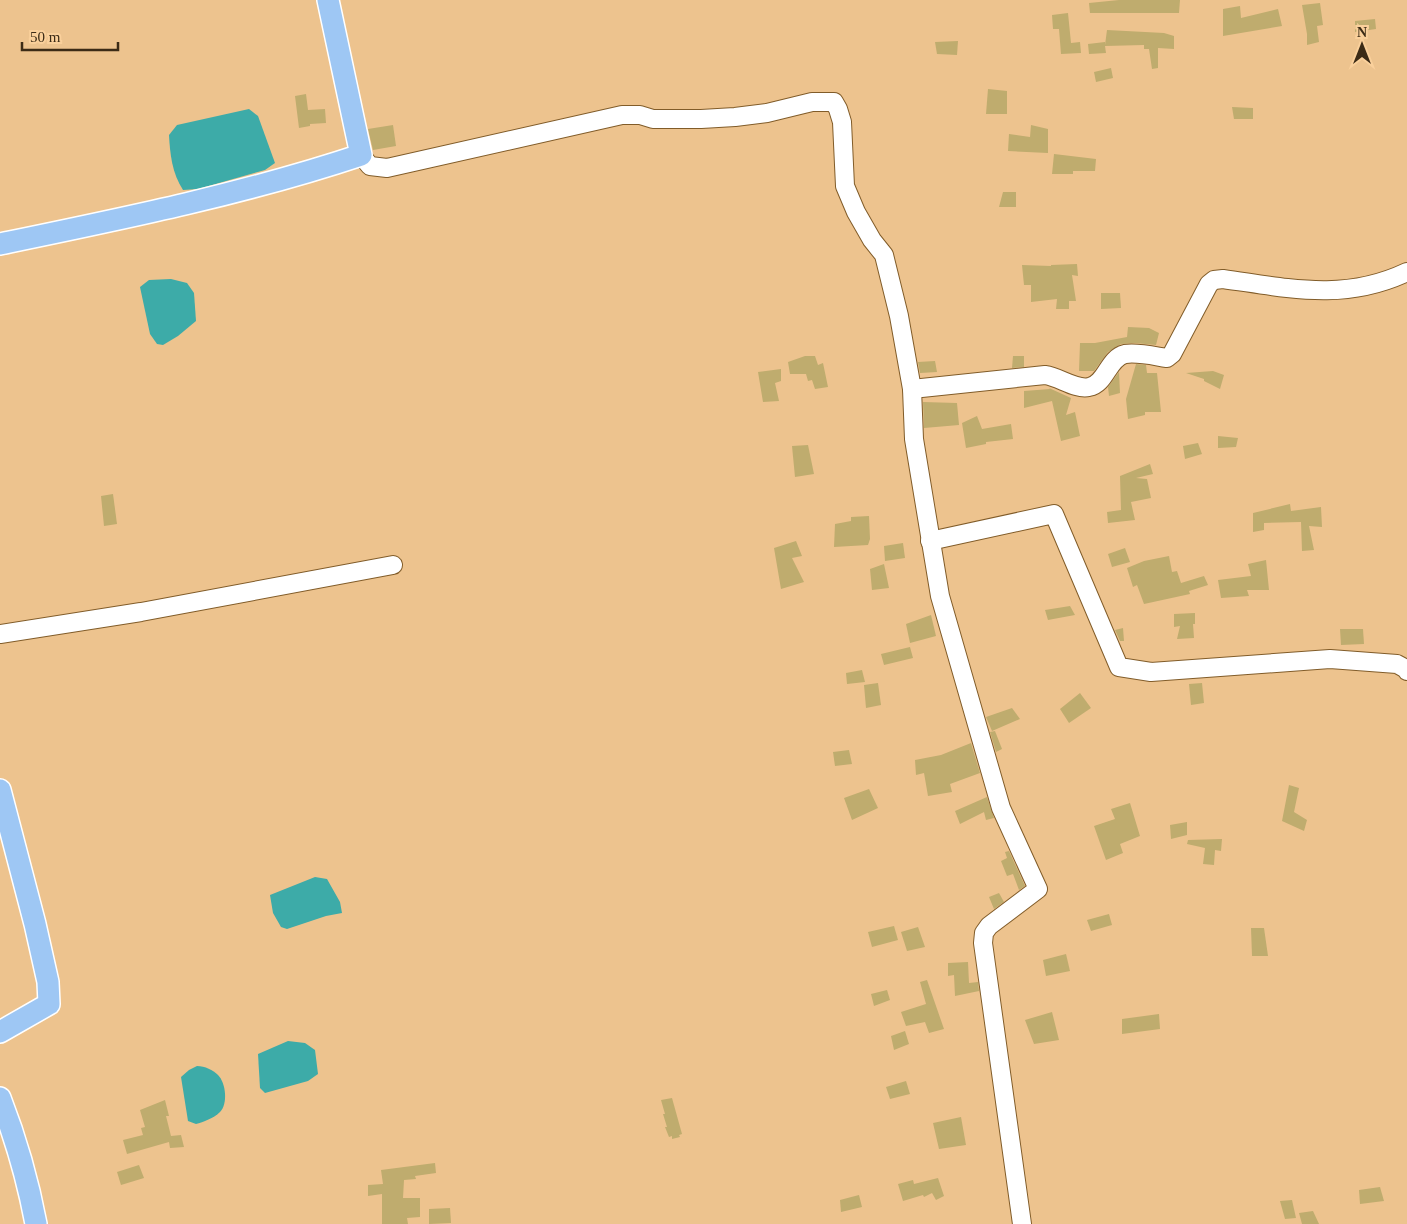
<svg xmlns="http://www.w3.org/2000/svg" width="1407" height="1224" viewBox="0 0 1407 1224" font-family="'Times New Roman',serif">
<rect width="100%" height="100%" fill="#edc38e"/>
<g fill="#3daba8">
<path d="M249,109L258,116L275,163L265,170L198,189L183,190C172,173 170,154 169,135L177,125Z"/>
<polygon points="171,279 187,283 194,293 196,321 178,336 163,345 157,344 150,334 140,287 149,280"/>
<polygon points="315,877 327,879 340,902 342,913 326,916 287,929 281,927 273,913 270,895"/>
<polygon points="288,1041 305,1043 315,1050 318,1074 308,1081 265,1093 260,1088 258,1054"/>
<path d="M197,1066C205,1066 213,1070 218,1075C226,1083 228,1104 220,1112C214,1118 203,1122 196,1124L188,1121L181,1077L189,1070Z"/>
</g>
<g fill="#bfac6e">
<polygon points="1119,0 1180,0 1179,13 1090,13 1089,3"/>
<polygon points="1320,3 1323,25 1317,26 1319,42 1307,45 1307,34 1302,5"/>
<polygon points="1240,6 1241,18 1278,9 1282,26 1223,36 1223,9"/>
<polygon points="1068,13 1071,43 1080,42 1081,53 1061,54 1059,29 1053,29 1052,15"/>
<polygon points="1375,19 1376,29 1355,32 1355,21"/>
<polygon points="1107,30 1164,33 1174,36 1174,49 1158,48 1158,68 1152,69 1149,49 1144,49 1144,45 1105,46 1106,53 1089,54 1088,44 1105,42 1105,45"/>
<polygon points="958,41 957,55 937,54 935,42"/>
<polygon points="1111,68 1113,78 1096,82 1094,72"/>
<polygon points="988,89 1007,91 1007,114 986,114"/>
<polygon points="306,94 308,110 325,109 326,123 310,124 310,126 299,128 295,96"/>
<polygon points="1232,107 1253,108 1253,119 1234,119"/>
<polygon points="393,125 396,146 373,150 368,129"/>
<polygon points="1031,125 1048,129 1048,153 1008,151 1009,134 1030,137"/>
<polygon points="1054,154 1096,159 1095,171 1073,171 1073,174 1052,174"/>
<polygon points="1003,192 1016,192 1016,207 999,207"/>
<polygon points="1077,264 1078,276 1072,275 1076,301 1069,301 1069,309 1056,309 1057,299 1031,302 1031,285 1024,285 1022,265 1051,266 1051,265"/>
<polygon points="1101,293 1120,293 1121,308 1101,309"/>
<polygon points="1128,327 1149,328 1159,333 1156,345 1135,343 1121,344 1108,352 1094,371 1079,371 1080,343 1095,343 1127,337"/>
<polygon points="805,356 815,356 818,365 823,363 828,387 815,389 812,380 808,381 806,374 790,374 788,362"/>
<polygon points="1013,356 1024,356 1024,367 1012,368"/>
<polygon points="935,361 937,372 920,373 918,362"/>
<polygon points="1136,364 1146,365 1147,373 1157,373 1161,412 1145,412 1145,415 1128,419 1126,399"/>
<polygon points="781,369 781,381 775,383 779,401 763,402 758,372"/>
<polygon points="1213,371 1224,375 1220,389 1204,381 1204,379 1186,373"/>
<polygon points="1119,372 1120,393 1109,396 1108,387"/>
<polygon points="1049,388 1071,398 1066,415 1075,412 1080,436 1061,441 1052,401 1024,408 1024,391 1050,389"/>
<polygon points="923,402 957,403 959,425 924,428"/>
<polygon points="977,416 982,429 1011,424 1013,439 986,442 986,444 966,448 962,423"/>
<polygon points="1218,436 1238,438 1236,447 1218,448"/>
<polygon points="1198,443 1202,454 1185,459 1183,446"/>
<polygon points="808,445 814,474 795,477 792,446"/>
<polygon points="1150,464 1153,474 1136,478 1147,479 1151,498 1131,502 1135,520 1108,523 1107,512 1121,510 1120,476"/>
<polygon points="113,494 117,524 104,526 101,496"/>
<polygon points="1290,504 1291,511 1321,507 1322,527 1309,526 1314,550 1302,551 1301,522 1264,523 1264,530 1253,532 1253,513"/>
<polygon points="869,516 870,539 868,545 834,547 835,524 851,521 851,517"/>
<polygon points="796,541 802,556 792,558 804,582 781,589 774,548"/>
<polygon points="903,543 905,558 885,561 884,546"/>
<polygon points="1125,548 1130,562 1112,567 1108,554"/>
<polygon points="1169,556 1172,572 1177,571 1181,583 1204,576 1208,585 1189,591 1190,594 1144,604 1137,585 1133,587 1127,568 1144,561"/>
<polygon points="1266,560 1269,590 1247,590 1249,596 1221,598 1218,580 1251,576 1248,564"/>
<polygon points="884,564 889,588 872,590 870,569"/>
<polygon points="1070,606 1075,615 1048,620 1045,610"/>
<polygon points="1195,613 1195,624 1193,624 1194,638 1177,639 1180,626 1174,627 1174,614"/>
<polygon points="931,615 936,636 910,643 906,624"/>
<polygon points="1123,628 1124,641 1120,641 1115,630"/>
<polygon points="1340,629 1363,629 1364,644 1341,645"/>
<polygon points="910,647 913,658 884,665 881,654"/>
<polygon points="862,670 865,682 847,684 846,673"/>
<polygon points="878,683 881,705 866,708 864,685"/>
<polygon points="1202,683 1204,703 1191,705 1189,684"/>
<polygon points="1080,693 1091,708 1069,723 1060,709"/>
<polygon points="1012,708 1020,719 992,731 986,717"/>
<polygon points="995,731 1002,749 996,752 990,732"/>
<polygon points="971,743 980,773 950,784 952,792 928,796 924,773 916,775 915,760 941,755"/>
<polygon points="849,750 852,764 835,766 833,752"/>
<polygon points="1289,785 1299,788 1294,812 1307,820 1304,831 1282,821"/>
<polygon points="869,789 878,808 852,820 844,798"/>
<polygon points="987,797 994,818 986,820 984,812 960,824 955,811"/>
<polygon points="1130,803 1140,836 1120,844 1123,853 1106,860 1094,826 1115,819 1111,809"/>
<polygon points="1187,822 1187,835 1171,839 1170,825"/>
<polygon points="1222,839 1221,851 1215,850 1214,865 1203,864 1205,848 1187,844 1188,840"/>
<polygon points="1009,851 1025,886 1019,890 1013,874 1007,876 1001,861 1007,858 1005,852"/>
<polygon points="999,893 1004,902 994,909 989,897"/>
<polygon points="1109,914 1112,925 1091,931 1087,920"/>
<polygon points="894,926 898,940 872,947 868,932"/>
<polygon points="918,927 925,947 907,951 901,932"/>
<polygon points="1251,928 1264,928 1268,956 1252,956"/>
<polygon points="1066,954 1070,971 1046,976 1043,960"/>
<polygon points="968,962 969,983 978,982 979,991 955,996 954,975 948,976 948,963"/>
<polygon points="927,980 944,1029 929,1033 925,1022 906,1026 901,1012 926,1004 920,982"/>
<polygon points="887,990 890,1000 874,1006 871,994"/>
<polygon points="1052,1012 1059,1040 1034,1044 1025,1020"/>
<polygon points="1159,1014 1160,1029 1122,1034 1122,1019"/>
<polygon points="905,1031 909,1044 894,1050 891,1036"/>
<polygon points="906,1081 910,1094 890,1099 886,1087"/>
<polygon points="672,1098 682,1134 679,1135 680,1137 672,1139 672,1136 669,1137 665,1127 667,1127 663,1114 665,1114 661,1100"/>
<polygon points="165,1100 169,1116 166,1116 171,1136 181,1135 184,1147 170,1148 169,1142 127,1154 123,1140 143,1135 141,1128 145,1127 140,1110"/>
<polygon points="961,1117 966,1145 939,1149 933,1123"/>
<polygon points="435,1163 436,1173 415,1176 416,1179 404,1180 403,1198 420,1198 420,1217 407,1218 408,1224 382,1224 382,1194 368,1196 368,1185 383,1184 381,1170"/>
<polygon points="139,1165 144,1178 121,1185 117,1172"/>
<polygon points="938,1178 944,1196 936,1200 932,1193 924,1197 923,1195 903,1201 898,1184 913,1180 914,1184"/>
<polygon points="1380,1187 1384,1201 1360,1204 1359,1190"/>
<polygon points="859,1195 862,1207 841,1212 840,1200"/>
<polygon points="1292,1200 1296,1218 1285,1219 1280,1201"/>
<polygon points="450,1208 451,1223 429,1224 429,1209"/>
<polygon points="1313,1211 1319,1224 1302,1224 1299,1213"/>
</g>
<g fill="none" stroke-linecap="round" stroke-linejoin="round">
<defs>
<g id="minor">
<polyline points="361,155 370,166 387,168 622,115 640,115 653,119 701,119 735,117 767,113 812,102 834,102 838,109 842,122 845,186 856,212 872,240 884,255 899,316 912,389 914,439 940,596 1001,808 1038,889 989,926 984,933 983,943 1022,1224"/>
<path d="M912,389L1045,375C1060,377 1075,390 1089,387C1106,384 1108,358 1125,354C1138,352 1154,356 1167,358L1172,354L1209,284L1214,280L1223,279C1288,288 1344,302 1407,272"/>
<polyline points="930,541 1054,514 1119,667 1151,672 1330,659 1397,664 1406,669 1407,671"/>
<polyline points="0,634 141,612 393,565"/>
</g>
<g id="major">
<path d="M0,244C121,219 244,194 361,155L328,0"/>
<polyline points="0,790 35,924 48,982 49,1004 0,1032"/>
<path d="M0,1098C16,1139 28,1181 36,1224"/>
</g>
</defs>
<use href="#minor" stroke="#815c29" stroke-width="20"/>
<use href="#major" stroke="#fff" stroke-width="24"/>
<use href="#minor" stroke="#fff" stroke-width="18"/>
<use href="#major" stroke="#9ec7f4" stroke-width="21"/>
</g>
<g transform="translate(1362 45)" stroke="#fad09b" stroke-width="4" paint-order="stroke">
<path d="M0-4L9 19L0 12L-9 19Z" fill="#3c2b16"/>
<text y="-8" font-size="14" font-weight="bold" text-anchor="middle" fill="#3c2b16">N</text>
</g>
<path d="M22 42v8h96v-8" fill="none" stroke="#3c2b16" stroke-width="2.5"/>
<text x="30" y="42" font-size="15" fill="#3c2b16" stroke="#fad09b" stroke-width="4" paint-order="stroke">50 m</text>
</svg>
